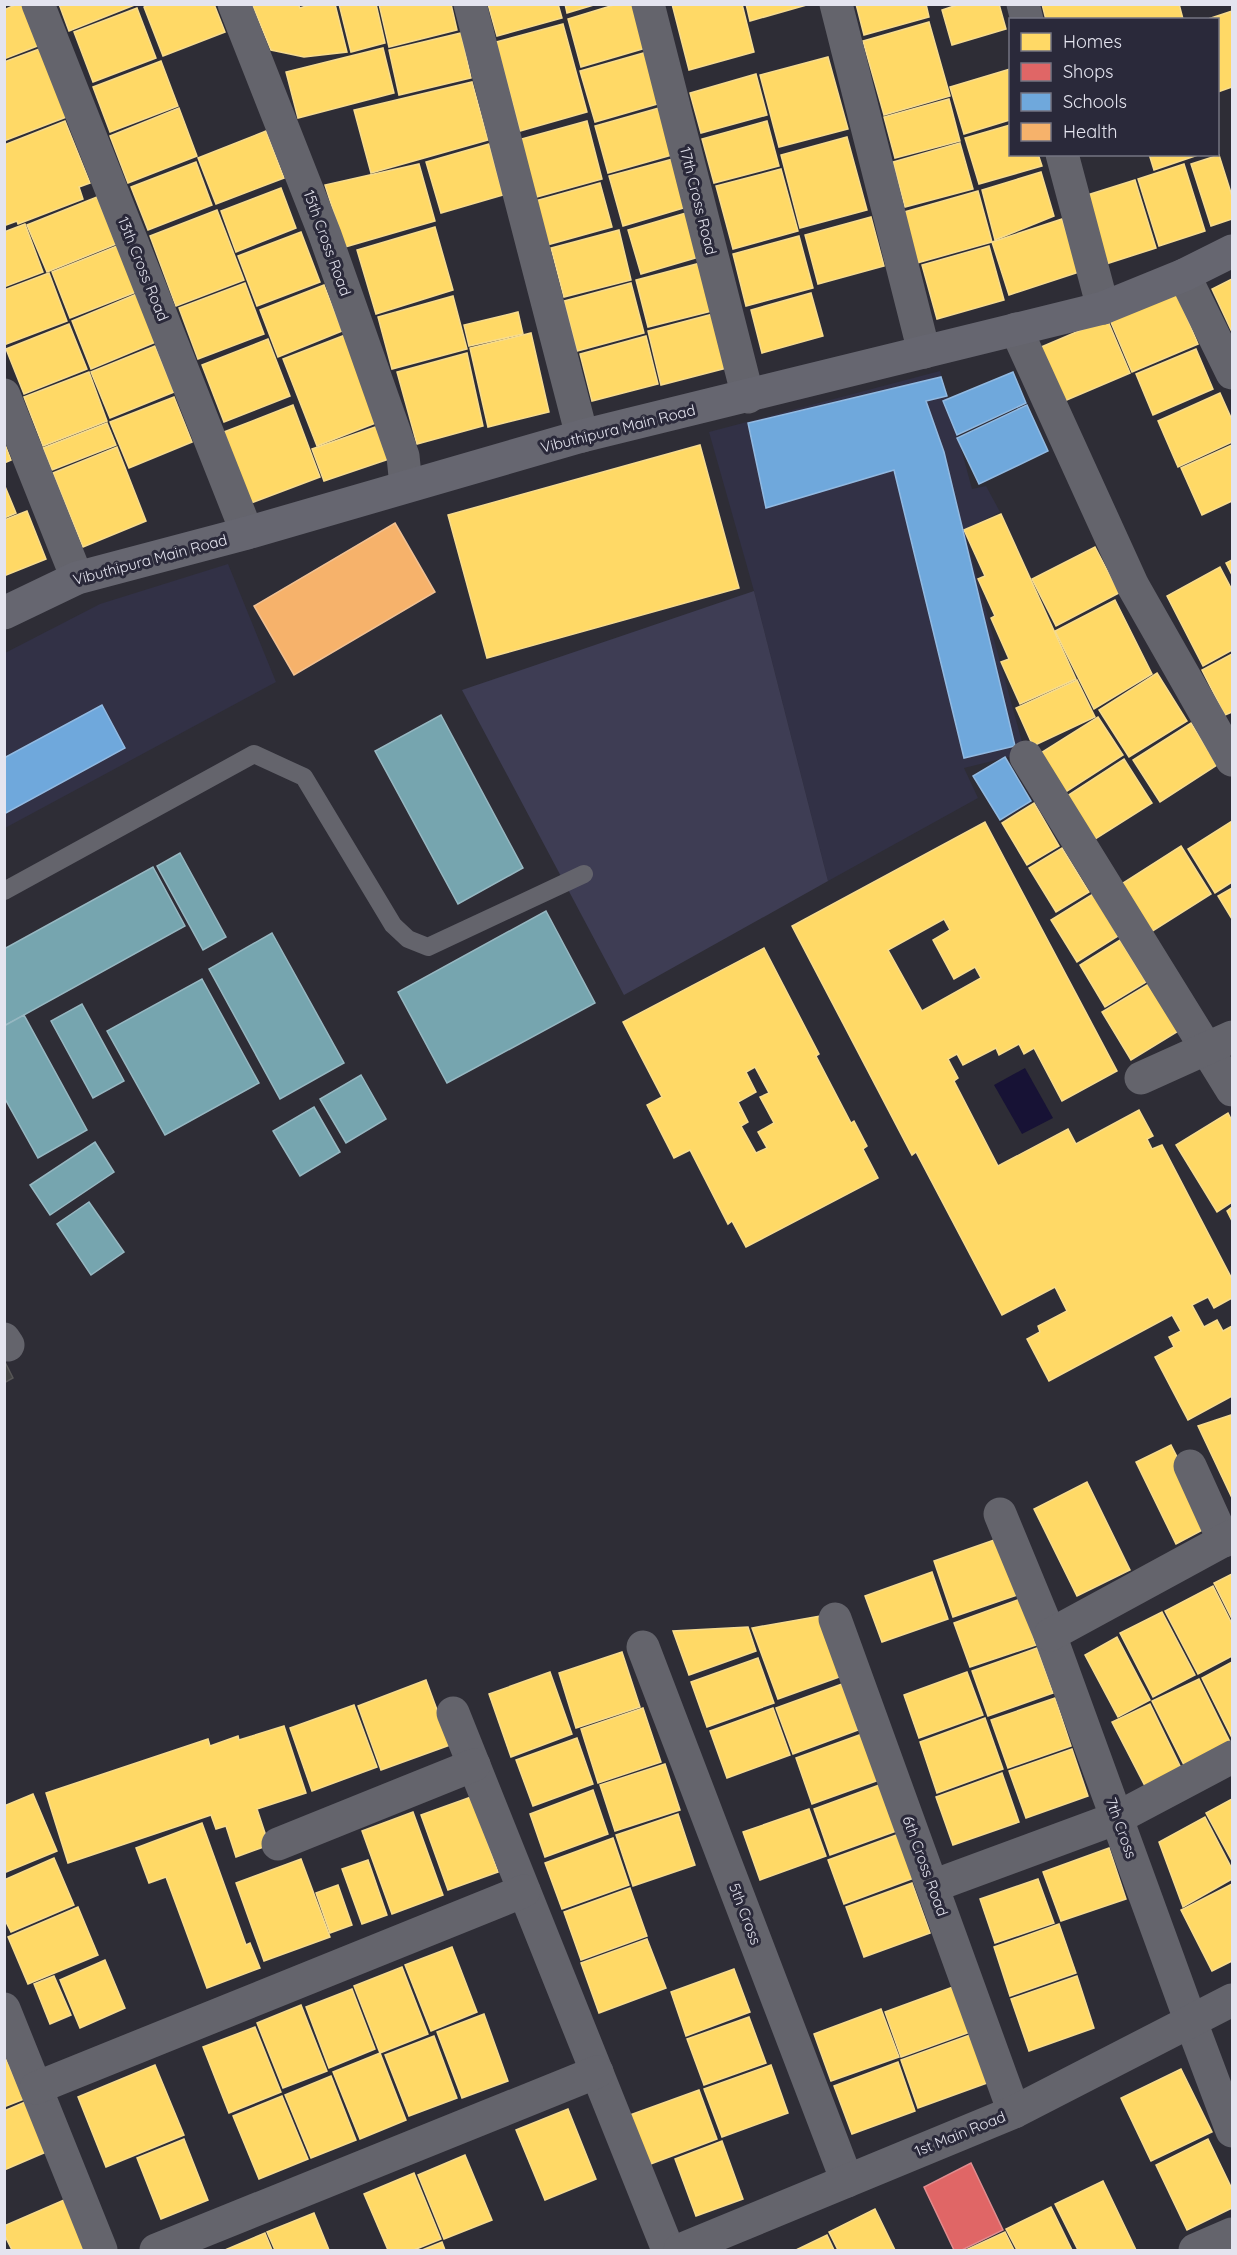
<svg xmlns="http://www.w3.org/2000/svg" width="1237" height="2255" viewBox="0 0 1237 2255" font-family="Quicksand,sans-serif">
<rect width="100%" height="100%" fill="#2e2d36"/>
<g fill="#323146">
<polygon points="940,371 972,489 986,486 1000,512 964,530 1025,753 964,768 978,798 828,881 754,591 709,432"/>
<polygon points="228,564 276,682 5,828 5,653 100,604"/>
</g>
<polygon fill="#3e3d54" points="754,591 828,881 624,995 462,690"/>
<polygon fill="#171235" points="1025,1068 1053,1118 1022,1134 994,1085"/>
<g fill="#ffd966" stroke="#f7dc8f" stroke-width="1.5" fill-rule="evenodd">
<polygon points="17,4 24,4 40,45 4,59 4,10"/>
<polygon points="59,4 137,4 69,31"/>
<polygon points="149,4 214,4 225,32 163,56 144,7"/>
<polygon points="252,4 298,4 300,8 312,4 335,4 347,52 304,57 271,50"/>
<polygon points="339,4 376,4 385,43 351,52"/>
<polygon points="379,4 451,4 457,30 389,47"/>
<polygon points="488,4 558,4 562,18 497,36"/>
<polygon points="565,4 597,4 567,13"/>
<polygon points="617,4 635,4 646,48 581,67 568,19"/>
<polygon points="672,4 742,4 754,52 689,70"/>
<polygon points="746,4 810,4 750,21"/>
<polygon points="856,4 926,4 929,17 864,35"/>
<polygon points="960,4 999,4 1006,29 952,45 942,10"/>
<polygon points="1042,4 1179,4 1183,19 1046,20"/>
<polygon points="137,8 156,58 93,82 74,32"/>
<polygon points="1232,11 1232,87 1218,92 1218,20 1205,20"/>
<polygon points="929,22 950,96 884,115 863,41"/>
<polygon points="563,24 587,112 520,131 496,42"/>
<polygon points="461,33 471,78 399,95 389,50"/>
<polygon points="42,48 69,116 4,141 4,62"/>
<polygon points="383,48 394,93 298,118 286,72"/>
<polygon points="647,52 661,103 595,122 580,71"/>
<polygon points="828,57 848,129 779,147 760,75"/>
<polygon points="161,61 178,106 110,132 93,87"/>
<polygon points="1010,69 1010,120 964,134 950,87"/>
<polygon points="756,74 767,115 701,133 690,93"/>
<polygon points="472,82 488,140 371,173 354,110"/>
<polygon points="949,99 960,141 895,158 884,117"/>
<polygon points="179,108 197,156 128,183 110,136"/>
<polygon points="659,108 672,155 608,173 595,126"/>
<polygon points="65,121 90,183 79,187 83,199 18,224 17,221 6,225 4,220 4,145"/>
<polygon points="587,121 602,179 533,198 518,140"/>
<polygon points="767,121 779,166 714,183 702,139"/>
<polygon points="1010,125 1010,154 1038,154 1042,166 979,184 965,138"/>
<polygon points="266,131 284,178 216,204 198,158"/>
<polygon points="847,137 867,210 800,228 781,155"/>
<polygon points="960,143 973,189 905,207 893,162"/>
<polygon points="489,144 503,195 441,213 426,162"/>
<polygon points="1149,154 1201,154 1154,170"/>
<polygon points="1219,155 1232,196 1232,219 1211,226 1191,164"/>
<polygon points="673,159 687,207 623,226 609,176"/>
<polygon points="196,162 212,205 148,230 131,187"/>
<polygon points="419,164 435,221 345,247 325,185"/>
<polygon points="1184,164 1205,231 1159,246 1138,179"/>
<polygon points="781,169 798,231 733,249 716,186"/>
<polygon points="1041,172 1054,216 995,240 982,190"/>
<polygon points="1135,180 1156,248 1106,264 1084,196"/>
<polygon points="600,183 612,227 547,245 535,201"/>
<polygon points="281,188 296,228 236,252 221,211"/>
<polygon points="978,191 992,242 917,263 904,212"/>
<polygon points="97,197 116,244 47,272 27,225"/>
<polygon points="217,210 244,280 176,306 150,236"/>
<polygon points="686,213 699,257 641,274 628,230"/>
<polygon points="871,217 884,266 818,284 805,235"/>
<polygon points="1062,219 1079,272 1009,295 992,242"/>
<polygon points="25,224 43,272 4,287 4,232"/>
<polygon points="435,227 453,290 376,314 357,250"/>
<polygon points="619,230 631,280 564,297 551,248"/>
<polygon points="301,232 320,282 257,306 238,256"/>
<polygon points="799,236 813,288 746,306 733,254"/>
<polygon points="117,246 136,292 70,318 52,272"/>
<polygon points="989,246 1004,300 937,319 922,265"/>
<polygon points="704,262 716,310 648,327 636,280"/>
<polygon points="49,273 67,321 4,345 4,290"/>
<polygon points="1232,279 1232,332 1212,289"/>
<polygon points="245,283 264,334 198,359 179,308"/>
<polygon points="631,283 644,333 577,351 564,301"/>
<polygon points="324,285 342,331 278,357 260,310"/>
<polygon points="1176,292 1198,344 1132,372 1110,320"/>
<polygon points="139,293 158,341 91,369 72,321"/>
<polygon points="811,293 823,336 762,353 751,310"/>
<polygon points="453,296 467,349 392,369 378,317"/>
<polygon points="518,312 523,334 469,346 464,325"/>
<polygon points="713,314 727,368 661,385 648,331"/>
<polygon points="1107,319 1130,373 1062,402 1039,348"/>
<polygon points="69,324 87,369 24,394 6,349"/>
<polygon points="531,333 549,412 488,427 470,348"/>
<polygon points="345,335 378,422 317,446 283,359"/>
<polygon points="646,336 658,384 592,401 580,354"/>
<polygon points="268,339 290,396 224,422 202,365"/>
<polygon points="155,346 174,392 110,418 91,372"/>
<polygon points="1196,349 1213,389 1153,415 1136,374"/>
<polygon points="467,353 483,426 417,444 397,372"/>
<polygon points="89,372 107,421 43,446 24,397"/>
<polygon points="1220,393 1232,420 1232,442 1178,467 1158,421"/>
<polygon points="174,397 192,442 129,468 110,422"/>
<polygon points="293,405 320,477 251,503 224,432"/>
<polygon points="107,423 116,445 52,470 43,448"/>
<polygon points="381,425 392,458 324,481 312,449"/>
<polygon points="4,442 11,460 4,463"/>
<polygon points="700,445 739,588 487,658 448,515"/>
<polygon points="1232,445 1232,501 1202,515 1181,468"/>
<polygon points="117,447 146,521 83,547 53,473"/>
<polygon points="4,484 16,513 4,518"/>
<polygon points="27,511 46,559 4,576 4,520"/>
<polygon points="1001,514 1076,679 1020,704 1001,662 1009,659 991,618 995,616 978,579 985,576 964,530"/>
<polygon points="1095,547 1119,593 1056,626 1032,579"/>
<polygon points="1232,560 1232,575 1226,563"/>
<polygon points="1220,567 1232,590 1232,650 1203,666 1167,596"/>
<polygon points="1115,600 1152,674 1094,709 1055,631"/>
<polygon points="1232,654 1232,712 1225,715 1202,670"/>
<polygon points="1157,673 1187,721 1129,757 1099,710"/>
<polygon points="1077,680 1095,717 1033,746 1016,708"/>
<polygon points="1098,717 1123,755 1061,795 1036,756"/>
<polygon points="1191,723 1217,765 1160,802 1133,760"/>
<polygon points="1124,759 1152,803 1092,841 1064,798"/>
<polygon points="1034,803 1059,846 1027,865 1002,823"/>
<polygon points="1232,821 1232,882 1215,893 1188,849"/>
<path d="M985,822L1117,1071L1062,1101L1034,1048L1024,1054L1019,1044L999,1055L996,1048L963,1065L957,1054L948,1059L958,1078L954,1081L998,1166L1068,1129L1076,1144L1139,1110L1153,1136L1147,1139L1152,1149L1162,1145L1232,1279V1298L1214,1308L1208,1297L1192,1305L1204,1327L1217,1320L1223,1331L1232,1326V1396L1188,1420L1155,1357L1174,1347L1169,1337L1181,1331L1172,1315L1049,1381L1027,1339L1040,1332L1038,1326L1067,1311L1055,1287L1002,1315L916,1152L912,1155L792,926ZM944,919L950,930L933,940L954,979L975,967L981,978L922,1011L888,950Z"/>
<polygon points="1181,846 1211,894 1151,932 1120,885"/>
<polygon points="1062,848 1089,892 1056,912 1029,868"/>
<polygon points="1232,888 1232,919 1218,896"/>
<polygon points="1093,894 1118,936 1077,962 1051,920"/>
<polygon points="1120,940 1146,982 1105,1007 1080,965"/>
<path d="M764,948L819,1054L816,1056L851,1123L854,1121L867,1146L863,1149L878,1178L746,1247L732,1221L728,1224L690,1150L674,1158L647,1105L662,1097L623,1022ZM755,1067L769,1093L760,1097L774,1123L758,1132L767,1148L756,1153L741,1126L748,1122L738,1102L756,1092L746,1072Z"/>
<polygon points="1152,982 1180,1030 1131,1060 1102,1012"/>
<polygon points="1228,1113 1232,1121 1232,1202 1217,1212 1176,1145"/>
<polygon points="1232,1207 1232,1221 1227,1211"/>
<polygon points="1231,1415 1232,1419 1232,1498 1198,1426"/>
<polygon points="1171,1445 1212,1525 1176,1544 1136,1462"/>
<polygon points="1087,1482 1130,1570 1077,1596 1034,1509"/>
<polygon points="1000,1538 1020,1594 953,1617 934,1561"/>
<polygon points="932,1572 948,1619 882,1642 865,1596"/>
<polygon points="1232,1574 1232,1619 1214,1583"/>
<polygon points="1213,1586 1232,1624 1232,1656 1198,1674 1165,1611"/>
<polygon points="1020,1599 1036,1645 970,1667 954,1623"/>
<polygon points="1162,1612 1195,1675 1153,1697 1120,1633"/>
<polygon points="820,1616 842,1676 778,1699 752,1628"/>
<polygon points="748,1627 756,1651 689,1675 673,1631"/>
<polygon points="1117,1637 1150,1700 1118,1717 1085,1655"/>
<polygon points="1037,1648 1053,1693 988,1716 972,1671"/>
<polygon points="622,1652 640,1707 576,1728 559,1673"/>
<polygon points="758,1658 774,1703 707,1727 691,1682"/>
<polygon points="1232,1662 1232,1738 1202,1678"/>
<polygon points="550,1672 572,1734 511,1757 489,1694"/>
<polygon points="967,1672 983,1715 919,1738 904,1695"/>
<polygon points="1199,1679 1230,1742 1184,1765 1152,1701"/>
<polygon points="426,1680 450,1745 381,1770 358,1706"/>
<polygon points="842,1684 858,1730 793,1754 776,1708"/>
<polygon points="1055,1698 1071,1746 1008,1768 991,1720"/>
<polygon points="1150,1704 1181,1768 1145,1786 1112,1722"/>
<polygon points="354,1705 377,1767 312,1791 290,1728"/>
<polygon points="643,1708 661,1762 598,1783 581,1729"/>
<polygon points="773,1708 790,1755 727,1778 710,1731"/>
<polygon points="985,1718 1003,1769 937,1793 920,1742"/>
<polygon points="284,1726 306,1793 257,1809 269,1845 236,1857 226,1826 216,1829 211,1815 68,1863 46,1793 208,1739 210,1746 238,1736 239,1740"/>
<polygon points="862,1734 879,1780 812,1804 796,1758"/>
<polygon points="577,1738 593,1784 533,1806 516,1760"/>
<polygon points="1072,1749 1088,1796 1026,1818 1009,1771"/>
<polygon points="665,1764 680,1810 615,1831 600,1785"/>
<polygon points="1002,1773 1019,1822 953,1845 936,1797"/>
<polygon points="882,1784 899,1830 830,1855 814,1809"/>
<polygon points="593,1790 608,1834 545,1857 530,1814"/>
<polygon points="33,1794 57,1851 4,1873 4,1806"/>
<polygon points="471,1797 498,1872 448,1890 421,1815"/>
<polygon points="1232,1799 1232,1861 1206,1813"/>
<polygon points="809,1809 826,1856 760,1880 743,1832"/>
<polygon points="413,1812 443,1895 392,1914 362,1831"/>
<polygon points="678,1814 695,1865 633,1886 616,1835"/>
<polygon points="1205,1817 1232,1869 1232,1879 1183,1907 1159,1842"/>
<polygon points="202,1823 246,1945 250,1943 260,1968 207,1988 166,1877 149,1883 136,1848"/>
<polygon points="899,1834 914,1878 844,1904 828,1860"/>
<polygon points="613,1838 629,1885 562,1909 545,1863"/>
<polygon points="1109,1848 1126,1899 1061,1921 1043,1872"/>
<polygon points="54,1858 74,1905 11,1932 4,1918 4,1880"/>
<polygon points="301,1859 330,1937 264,1961 236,1883"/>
<polygon points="368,1860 387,1915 362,1924 342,1869"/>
<polygon points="1038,1879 1054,1923 995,1943 980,1899"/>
<polygon points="912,1883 930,1933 864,1957 846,1907"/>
<polygon points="1232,1884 1232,1961 1212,1971 1181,1910"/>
<polygon points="338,1885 352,1925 330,1933 316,1893"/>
<polygon points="630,1888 647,1936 581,1960 564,1912"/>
<polygon points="78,1907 98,1955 28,1984 8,1937"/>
<polygon points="1059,1924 1076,1973 1010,1996 994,1947"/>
<polygon points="647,1939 666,1988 599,2013 581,1963"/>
<polygon points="452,1947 477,2012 431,2031 405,1965"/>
<polygon points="105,1960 125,2008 80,2028 60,1980"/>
<polygon points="402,1967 428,2034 380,2053 354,1986"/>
<polygon points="734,1969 750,2012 686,2036 671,1992"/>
<polygon points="54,1976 71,2015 50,2024 34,1984"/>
<polygon points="1077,1976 1094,2028 1029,2051 1011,1999"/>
<polygon points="953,1987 970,2032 901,2057 885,2012"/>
<polygon points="352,1989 375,2049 329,2068 306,2007"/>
<polygon points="301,2005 327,2071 283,2088 257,2023"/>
<polygon points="881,2009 899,2057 831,2081 814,2034"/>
<polygon points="484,2014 508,2081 462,2098 437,2032"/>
<polygon points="749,2017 766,2063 704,2085 687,2039"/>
<polygon points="255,2027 281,2092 229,2113 203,2047"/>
<polygon points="970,2035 987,2083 918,2108 901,2060"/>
<polygon points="434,2036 457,2098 409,2116 385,2055"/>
<polygon points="380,2053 406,2120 360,2139 333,2072"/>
<polygon points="4,2055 24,2099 4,2107"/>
<polygon points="898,2062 915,2111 852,2134 834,2086"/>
<polygon points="155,2065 184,2135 106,2167 78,2097"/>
<polygon points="771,2065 788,2113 722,2137 704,2089"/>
<polygon points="1181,2069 1212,2132 1151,2161 1121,2098"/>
<polygon points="331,2076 356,2140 311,2158 285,2095"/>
<polygon points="699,2090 717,2139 648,2165 630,2115"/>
<polygon points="282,2096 308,2159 259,2179 233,2116"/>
<polygon points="25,2102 46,2152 4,2170 4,2111"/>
<polygon points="568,2109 596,2179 545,2200 516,2130"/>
<polygon points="184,2139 208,2200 161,2219 137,2158"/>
<polygon points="1208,2139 1232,2189 1232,2208 1187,2230 1156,2165"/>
<polygon points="722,2141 743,2199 696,2216 675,2159"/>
<polygon points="465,2155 492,2220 444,2239 418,2175"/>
<polygon points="414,2173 441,2239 414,2250 388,2250 364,2194"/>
<polygon points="1103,2181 1136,2250 1078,2250 1055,2204"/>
<polygon points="64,2200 85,2250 12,2250 4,2234 4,2226"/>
<polygon points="1051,2207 1072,2250 1017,2250 1006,2229"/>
<polygon points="875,2209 895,2250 838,2250 829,2232"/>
<polygon points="314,2213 329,2250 275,2250 267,2232"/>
<polygon points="1005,2232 1014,2250 966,2250"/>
<polygon points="265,2233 272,2250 225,2250"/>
<polygon points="827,2235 834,2250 796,2250"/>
<polygon points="442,2242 445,2250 422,2250"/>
</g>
<polygon fill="#e06666" stroke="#e18c8f" stroke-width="1.5" points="971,2163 1003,2230 962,2250 954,2250 924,2187"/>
<g fill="#6fa8dc" stroke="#92bae2" stroke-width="1.5">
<polygon points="1013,372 1026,403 957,435 943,401"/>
<polygon points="941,377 947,396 926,401 944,452 1015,746 964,758 894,470 766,508 748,423"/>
<polygon points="1027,405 1048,451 979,484 957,438"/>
<polygon points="102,705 125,748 4,814 4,758"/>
<polygon points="1005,757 1031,801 1000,820 973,776"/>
</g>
<polygon fill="#f6b26b" stroke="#f1c193" stroke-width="1.5" points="395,523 435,592 294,675 254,606"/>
<g fill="#76a5af" stroke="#97b8c2" stroke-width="1.5">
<polygon points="441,715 523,868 458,904 375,751"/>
<polygon points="180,853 226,937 203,950 157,866"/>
<polygon points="153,867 185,926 4,1026 4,949"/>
<polygon points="546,911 595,1003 447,1083 398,992"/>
<polygon points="272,933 344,1063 280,1099 209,969"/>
<polygon points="202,979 259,1083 165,1135 107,1031"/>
<polygon points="82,1004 124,1081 93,1098 51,1021"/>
<polygon points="24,1015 87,1130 38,1158 4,1097 4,1026"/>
<polygon points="361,1075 386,1119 346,1143 320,1099"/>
<polygon points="314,1107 340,1152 300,1176 273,1131"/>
<polygon points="95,1142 114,1172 50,1215 30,1185"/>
<polygon points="89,1202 124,1252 91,1275 57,1224"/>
</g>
<polygon fill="#434344" stroke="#575656" stroke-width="1.5" points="4,1360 13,1378 4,1383"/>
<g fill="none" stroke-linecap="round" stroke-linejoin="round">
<polyline stroke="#64646c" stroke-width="18" points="4,891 254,754 304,777 393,925 408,939 428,947 584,874"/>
<g stroke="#64646c" stroke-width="33">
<polyline points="38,4 247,533"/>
<polyline points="234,4 325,235 403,456 406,486"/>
<polyline points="470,4 582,436"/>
<polyline points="648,4 748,397"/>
<polyline points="836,4 924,352"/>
<polyline points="1023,4 1027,20"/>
<polyline points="1062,154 1103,308"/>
<polyline points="1184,275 1232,373"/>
<polyline points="1016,329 1133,586 1232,760"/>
<polyline points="4,395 77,578"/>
<polyline points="1026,757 1232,1090"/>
<polyline points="1141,1078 1232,1037"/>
<polyline points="4,1339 8,1345"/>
<polyline points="1190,1466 1224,1541"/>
<polyline points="1000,1514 1050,1635 1191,2022 1232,2131"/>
<polyline points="835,1619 1014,2112"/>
<polyline points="1050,1635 1232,1536"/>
<polyline points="643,1647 847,2181"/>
<polyline points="453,1713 668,2250"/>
<polyline points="278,1844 474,1765"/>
<polyline points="933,1886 1117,1818 1232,1757"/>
<polyline points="4,2009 101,2250"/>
<polyline points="36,2088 524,1891"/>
<polyline points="156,2250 597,2072"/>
<polyline points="680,2250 1014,2112 1232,2000"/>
<polyline points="1195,2250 1232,2234"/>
</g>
<polyline stroke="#666670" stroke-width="33" points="4,613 77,578 247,533 582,436 1103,308 1184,275 1232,251"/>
</g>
<g text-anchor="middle" stroke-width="6" stroke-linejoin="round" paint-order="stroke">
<g font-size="15" fill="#e4e4ef" stroke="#2a293a">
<text transform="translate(698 201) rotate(76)" y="5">17th Cross Road</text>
<text transform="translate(327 243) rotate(70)" y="5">15th Cross Road</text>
<text transform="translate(143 269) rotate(68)" y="5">13th Cross Road</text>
<text transform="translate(618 429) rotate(-14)" y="5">Vibuthipura Main Road</text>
<text transform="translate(150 560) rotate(-15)" y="5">Vibuthipura Main Road</text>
<text transform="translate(1121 1828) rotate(70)" y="5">7th Cross</text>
<text transform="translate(925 1866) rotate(70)" y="5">6th Cross Road</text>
<text transform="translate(745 1914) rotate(69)" y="5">5th Cross</text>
<text transform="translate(960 2134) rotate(-22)" y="5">1st Main Road</text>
</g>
</g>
<rect width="1237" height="2255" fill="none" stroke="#e4e4ef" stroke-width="12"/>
<rect x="1009" y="18" width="210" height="138" fill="#2a293a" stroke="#747482" stroke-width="1.5"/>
<rect x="1021" y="33" width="30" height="18" fill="#ffd966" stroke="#747482" stroke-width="1.5"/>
<text x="1063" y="48" font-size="18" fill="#e4e4ef">Homes</text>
<rect x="1021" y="63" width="30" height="18" fill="#e06666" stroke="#747482" stroke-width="1.5"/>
<text x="1063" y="78" font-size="18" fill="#e4e4ef">Shops</text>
<rect x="1021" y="93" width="30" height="18" fill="#6fa8dc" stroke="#747482" stroke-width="1.5"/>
<text x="1063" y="108" font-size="18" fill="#e4e4ef">Schools</text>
<rect x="1021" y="123" width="30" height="18" fill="#f6b26b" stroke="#747482" stroke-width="1.5"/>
<text x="1063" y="138" font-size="18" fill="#e4e4ef">Health</text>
</svg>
